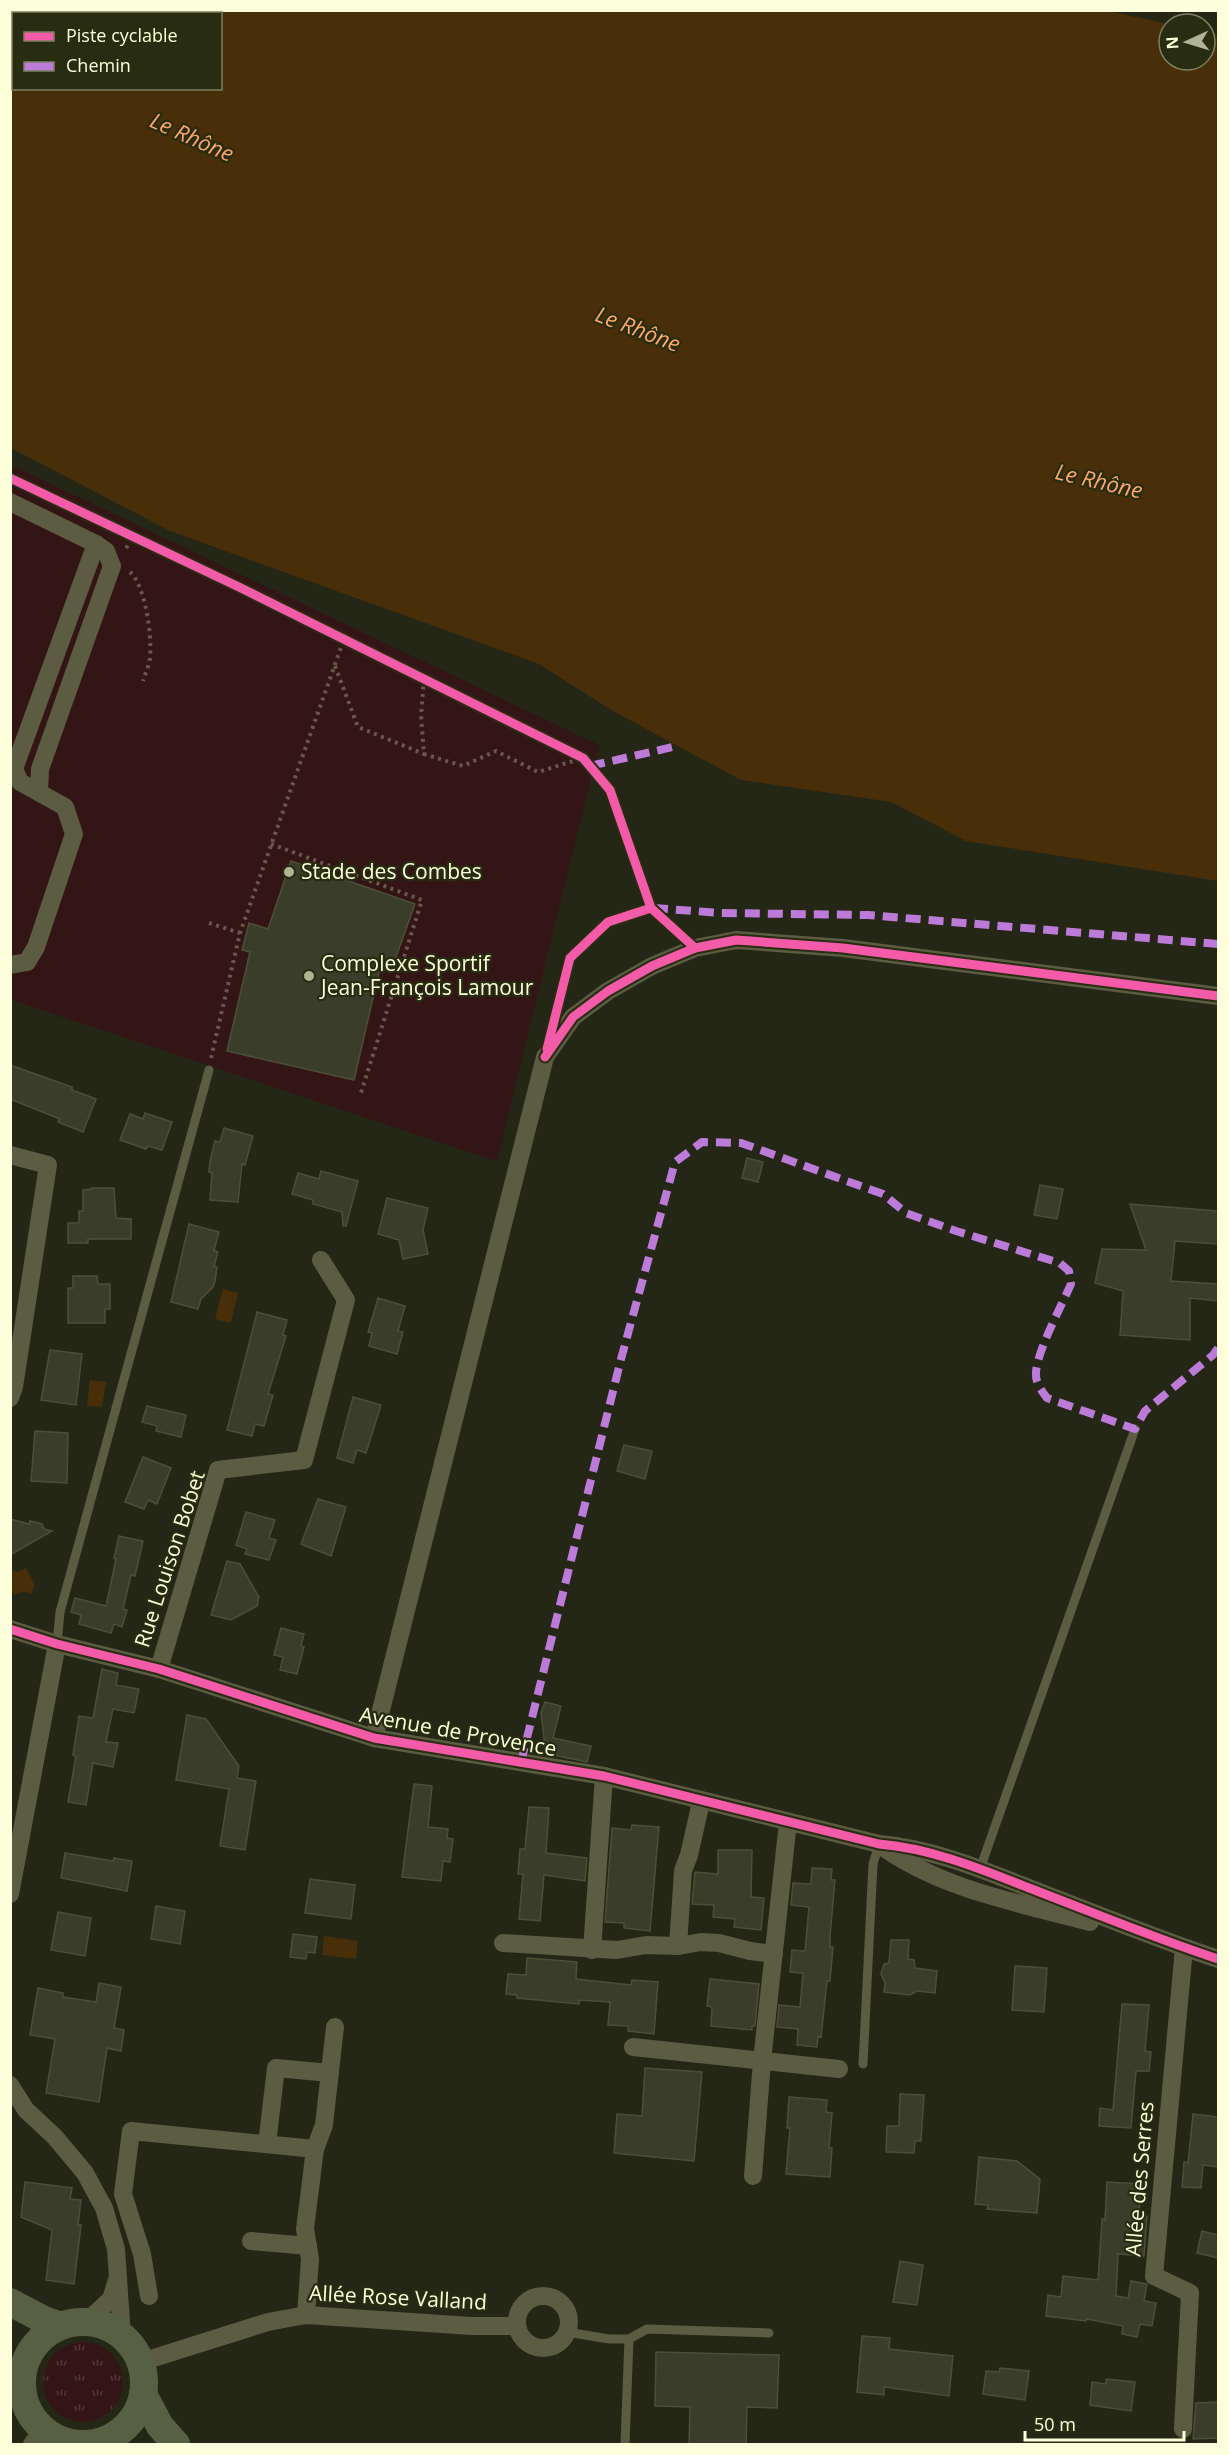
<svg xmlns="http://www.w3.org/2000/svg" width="1229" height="2455" viewBox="0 0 1229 2455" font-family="'Open Sans',sans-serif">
<defs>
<pattern id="grass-tufts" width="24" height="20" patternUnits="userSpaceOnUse" patternTransform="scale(1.5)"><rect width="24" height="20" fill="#341516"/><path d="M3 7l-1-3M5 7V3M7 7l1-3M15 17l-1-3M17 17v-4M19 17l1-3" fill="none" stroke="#523837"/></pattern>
</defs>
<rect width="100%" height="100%" fill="#242616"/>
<circle fill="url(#grass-tufts)" cx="83" cy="2382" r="40"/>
<polygon fill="#341516" points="11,465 599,745 497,1161 11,1000"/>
<g fill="#482f09" fill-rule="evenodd">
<path d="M1107,11L1169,24V60H1205V32L1218,35V881L966,841L891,802L741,780L611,710L539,664L170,531L11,448V11ZM14,14H220V88H14Z"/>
<polygon points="223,1289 238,1293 231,1323 215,1319"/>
<polygon points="90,1380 106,1382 102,1407 87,1406"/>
<polygon points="26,1568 35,1585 31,1594 24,1591 14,1595 11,1587 11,1570 17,1572"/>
<polygon points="324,1936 358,1941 356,1959 322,1955"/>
</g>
<g fill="#3b3d2b" stroke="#4c4f38" stroke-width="1.5">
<polygon points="291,861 415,904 391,971 380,968 354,1080 227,1051 250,952 242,950 249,923 268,929"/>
<polygon points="10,1065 72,1087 72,1090 96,1099 83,1132 58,1122 60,1119 10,1099"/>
<polygon points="145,1113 172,1122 162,1150 148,1146 146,1149 120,1140 130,1114 143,1119"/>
<polygon points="224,1128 253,1136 245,1165 242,1164 238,1202 210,1200 212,1173 209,1172 210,1161 215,1141 220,1142"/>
<polygon points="747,1158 763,1162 758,1182 742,1178"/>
<polygon points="321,1171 358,1181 346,1226 343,1226 342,1212 313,1204 313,1200 292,1194 298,1173 319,1179"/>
<polygon points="1040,1185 1063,1189 1057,1219 1034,1215"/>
<polygon points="92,1188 114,1188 116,1218 131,1219 131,1239 88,1239 88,1243 68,1243 68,1223 79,1223 79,1211 83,1211 83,1190 92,1189"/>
<polygon points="387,1198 428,1208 423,1230 428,1254 403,1259 399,1240 378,1234"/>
<polygon points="1130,1204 1218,1211 1218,1244 1175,1241 1171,1281 1218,1284 1218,1301 1190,1298 1190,1340 1120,1335 1123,1291 1095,1283 1102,1249 1146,1250"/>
<polygon points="189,1224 219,1232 214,1250 218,1252 214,1266 217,1267 215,1281 213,1287 201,1299 198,1309 171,1302"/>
<polygon points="73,1276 97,1276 98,1284 110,1284 110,1309 105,1309 105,1323 68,1323 68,1288 73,1288"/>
<polygon points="378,1298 405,1306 398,1331 403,1332 397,1354 369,1346 372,1333 368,1332"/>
<polygon points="257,1312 287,1320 283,1335 286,1336 268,1394 273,1395 264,1426 255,1424 252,1436 227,1430"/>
<polygon points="50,1350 82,1354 76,1405 41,1400"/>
<polygon points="353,1397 381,1405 366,1453 357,1450 353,1463 337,1458"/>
<polygon points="147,1406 186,1415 181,1437 156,1431 157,1426 142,1422"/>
<polygon points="35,1431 68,1433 67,1483 31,1481"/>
<polygon points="624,1445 652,1451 645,1479 617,1471"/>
<polygon points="143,1457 171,1468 157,1504 148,1500 144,1509 125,1502"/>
<polygon points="318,1499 346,1507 331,1556 301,1544"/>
<polygon points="246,1512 275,1520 269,1538 276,1540 269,1560 245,1554 247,1549 236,1545"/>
<polygon points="10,1519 29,1524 30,1521 42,1524 44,1529 52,1531 10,1555"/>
<polygon points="119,1536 143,1541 135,1576 131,1575 123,1609 127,1610 122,1627 114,1624 111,1633 79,1624 81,1615 71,1612 75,1598 106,1606 116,1559 114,1558"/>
<polygon points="227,1561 240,1564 259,1597 257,1606 231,1620 211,1615"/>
<polygon points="281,1628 304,1634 301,1646 304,1647 297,1674 280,1670 283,1657 274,1655"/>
<polygon points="102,1669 118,1673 116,1685 139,1689 134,1713 113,1709 106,1742 118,1743 113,1767 93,1763 86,1805 68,1802 76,1756 73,1755 79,1716 93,1718"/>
<polygon points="545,1702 561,1706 553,1738 591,1746 587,1762 549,1754 546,1755 541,1713"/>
<polygon points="187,1715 206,1719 239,1766 237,1778 256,1781 245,1850 220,1846 229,1789 176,1780"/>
<polygon points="414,1784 432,1786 428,1827 448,1829 447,1838 453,1839 450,1862 443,1861 441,1881 402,1877"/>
<polygon points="529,1807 549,1808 546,1853 587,1858 585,1881 544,1875 540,1921 519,1919 523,1874 518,1874 520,1849 525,1849"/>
<polygon points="632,1825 659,1827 650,1931 624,1928 624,1923 605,1922 612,1828 631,1830"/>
<polygon points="718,1850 752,1850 751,1897 764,1898 761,1930 734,1927 735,1919 713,1917 714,1905 692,1904 695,1872 718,1874"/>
<polygon points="65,1853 113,1861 114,1858 132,1861 127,1891 61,1878"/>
<polygon points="812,1868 832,1869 831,1880 835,1880 830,1936 830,1947 833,1947 830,1981 827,1981 821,2037 818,2036 817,2047 797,2045 798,2029 777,2027 779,2005 800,2007 803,1973 790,1972 792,1950 805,1951 809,1907 791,1905 793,1883 811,1884"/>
<polygon points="310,1879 355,1885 351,1919 305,1913"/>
<polygon points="156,1906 185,1911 180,1944 151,1939"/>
<polygon points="58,1912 91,1918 85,1956 51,1950"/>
<polygon points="293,1934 317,1937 315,1953 307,1952 306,1959 290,1957"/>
<polygon points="891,1940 909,1940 908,1959 914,1960 915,1968 937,1971 935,1993 917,1991 910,1995 884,1992 885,1983 881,1974 884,1964 889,1963"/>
<polygon points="527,1958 577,1962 576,1979 631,1985 632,1980 658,1982 654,2034 628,2031 628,2026 608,2025 610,2002 579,2000 579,2004 517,1998 517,1995 506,1994 508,1974 526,1975"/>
<polygon points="1015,1966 1047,1968 1044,2012 1012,2010"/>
<polygon points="710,1979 759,1984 755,2026 752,2026 752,2030 711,2026 712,2007 707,2006"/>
<polygon points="99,1983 121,1987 114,2028 124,2030 121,2051 107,2048 99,2102 46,2093 55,2039 30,2035 38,1988 63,1993 63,1997 96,2002"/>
<polygon points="1122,2004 1149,2005 1145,2051 1151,2052 1149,2071 1136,2071 1131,2128 1099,2126 1100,2108 1113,2110"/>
<polygon points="645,2068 702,2072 694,2161 614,2153 617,2114 642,2116"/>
<polygon points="900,2094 924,2095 921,2141 915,2141 914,2153 886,2152 887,2126 899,2126"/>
<polygon points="789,2097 827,2100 826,2112 832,2113 829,2148 832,2148 830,2177 786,2174 790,2128 787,2128"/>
<polygon points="1193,2114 1218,2117 1218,2167 1203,2165 1201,2188 1182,2187 1184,2162 1188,2163"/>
<polygon points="979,2157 1017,2161 1040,2179 1037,2213 987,2209 988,2205 975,2204"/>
<polygon points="25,2182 72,2188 70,2199 81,2200 78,2225 81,2225 74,2284 46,2280 52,2230 21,2217"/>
<polygon points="1107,2182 1141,2184 1139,2216 1147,2216 1144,2256 1118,2254 1116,2296 1128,2298 1131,2281 1147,2284 1144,2301 1156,2303 1152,2326 1140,2324 1137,2337 1122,2334 1123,2326 1087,2319 1086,2321 1046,2316 1048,2295 1061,2297 1063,2276 1098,2280 1102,2219 1105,2220"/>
<polygon points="1202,2231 1218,2235 1218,2258 1197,2253"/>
<polygon points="900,2261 923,2265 917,2305 893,2302"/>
<polygon points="862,2336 890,2338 889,2349 953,2356 949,2396 884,2387 884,2395 857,2392"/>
<polygon points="656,2352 779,2355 777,2408 747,2407 746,2445 689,2445 690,2407 655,2406"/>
<polygon points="1000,2368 1029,2371 1025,2400 983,2394 986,2371 999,2372"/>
<polygon points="1106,2379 1135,2382 1131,2411 1090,2405 1092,2382 1106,2384"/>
<polygon points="1218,2402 1218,2438 1193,2439 1196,2403"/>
</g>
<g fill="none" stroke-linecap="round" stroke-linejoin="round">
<g stroke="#675849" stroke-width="4" stroke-dasharray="3 4.5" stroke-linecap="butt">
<polyline points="1216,10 1218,11"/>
<polyline points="126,548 135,537"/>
<path d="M130,572C146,587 152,636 150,658C149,666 145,674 143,681"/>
<polyline points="335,666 358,727 424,754"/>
<polyline points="424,679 421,715 424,754 463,766 496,751 538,772 583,758"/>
<polyline points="271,844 422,900 360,1096"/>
<polyline points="209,923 240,933"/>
<polyline points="211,1058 240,933 344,639"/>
</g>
<g stroke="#5c5c43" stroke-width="9">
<polyline points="57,1644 60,1612 209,1070"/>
<polyline points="980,1869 1135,1429"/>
<polyline points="863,2064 873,1864 879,1844"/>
<polyline points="567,2332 609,2339 629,2339 625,2444"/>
<polyline points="629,2339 647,2329 769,2333"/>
</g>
<g stroke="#5c5c43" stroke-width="18">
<polyline points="10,502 96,544 106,551 112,566 40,769 39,792"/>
<polyline points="10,965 27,962 36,947 74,834 65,807 20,782 14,769 96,544"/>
<polyline points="10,1155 48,1165 14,1387 10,1398"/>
<path d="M10,1629L57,1644L159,1669L374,1738L604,1776L879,1844C930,1848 981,1869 1029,1888C1092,1912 1154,1938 1218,1959"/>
<polyline points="159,1669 218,1470 304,1460 346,1300 321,1260"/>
<polyline points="374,1738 545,1057 573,1017 608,991 652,966 695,948 736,940 843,948 1218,996"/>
<path d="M880,1845C940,1889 1019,1903 1090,1922"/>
<polyline points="10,1894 57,1644"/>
<polyline points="503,1943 617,1950 646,1945 678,1946 701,1942 719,1943 750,1951 774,1954"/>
<polyline points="678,1946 683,1871 689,1855 701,1802"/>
<polyline points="592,1950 604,1776"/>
<polyline points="633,2047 839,2069"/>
<polyline points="10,2085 26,2110 55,2137 85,2173 104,2208 116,2249 122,2336"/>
<polyline points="267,2144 276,2068 330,2073"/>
<polyline points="315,2149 324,2125 335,2027"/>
<polyline points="753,2176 762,2061 788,1822"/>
<polyline points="251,2241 308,2246"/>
<circle cx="543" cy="2322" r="26"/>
<polyline points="149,2296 142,2254 123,2194 131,2131 315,2149 305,2229 310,2259 306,2315"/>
<polyline points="86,2322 111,2299 117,2280"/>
<polyline points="141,2362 268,2322 306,2315 472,2326 517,2326"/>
<polyline points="1183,2429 1190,2293 1154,2276 1184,1948"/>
<polyline points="32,2444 44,2429"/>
</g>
<g stroke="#586044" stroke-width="28">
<polyline points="10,2302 44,2320 61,2326"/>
<circle cx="83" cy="2383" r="61"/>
<polyline points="143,2394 160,2426 176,2444"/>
</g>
<g stroke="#bd7bd9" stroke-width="8" stroke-dasharray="15 8" stroke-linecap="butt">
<polyline points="590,766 677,746"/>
<polyline points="653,908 721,913 868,915 1218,944"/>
<path d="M521,1762L621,1359L675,1162L702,1142L741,1143L883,1194L906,1213L956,1231L1060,1263L1069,1271L1071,1284C1061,1307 1038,1349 1036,1372C1035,1382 1041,1390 1047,1398L1135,1429L1145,1411L1213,1355L1218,1348"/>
</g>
<defs>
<g id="cycleway">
<polyline points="10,478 241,588 583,758 610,790 651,908 695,948"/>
<polyline points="547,1049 570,958 608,922 651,908"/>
<polyline points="545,1057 573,1017 608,991 652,966 695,948 736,940 843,948 1218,996"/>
<path d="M10,1629L57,1644L159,1669L374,1738L604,1776L879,1844C930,1848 981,1869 1029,1888C1092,1912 1154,1938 1218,1959"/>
</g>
</defs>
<use href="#cycleway" stroke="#282c10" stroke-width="13"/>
<use href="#cycleway" stroke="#f35aa7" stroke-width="9"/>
</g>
<g fill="#b1b395" stroke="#282c10" stroke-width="2">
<circle cx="289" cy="872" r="6"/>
<circle cx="309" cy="976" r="6"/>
</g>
<g text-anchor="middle" stroke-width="4.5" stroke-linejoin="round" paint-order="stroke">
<g font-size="21" fill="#fdffda" stroke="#282c10" text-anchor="start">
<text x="301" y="879">Stade des Combes</text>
<text x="321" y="971">Complexe Sportif<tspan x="321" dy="24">Jean-François Lamour</tspan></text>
</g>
<g font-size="21" fill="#fdffda" stroke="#282c10">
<text transform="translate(170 1559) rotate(-72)" y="7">Rue Louison Bobet</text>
<text transform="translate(458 1732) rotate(10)" y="7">Avenue de Provence</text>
<text transform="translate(1140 2179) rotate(-85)" y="7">Allée des Serres</text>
<text transform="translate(398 2298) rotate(3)" y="7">Allée Rose Valland</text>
</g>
<g font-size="22" font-style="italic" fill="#ffa668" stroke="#282c10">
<text transform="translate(192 137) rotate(24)" y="8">Le Rhône</text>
<text transform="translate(638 329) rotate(21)" y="8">Le Rhône</text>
<text transform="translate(1099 481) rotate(13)" y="8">Le Rhône</text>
</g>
</g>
<rect width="1229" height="2455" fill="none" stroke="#fdffda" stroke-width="24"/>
<rect x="12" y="12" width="210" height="78" fill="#282c10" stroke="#7d8061" stroke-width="1.5"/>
<rect x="24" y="32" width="30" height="9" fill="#f35aa7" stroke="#7d8061" stroke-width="1.5"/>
<text x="66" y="42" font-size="18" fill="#fdffda">Piste cyclable</text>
<rect x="24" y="62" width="30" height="9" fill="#bd7bd9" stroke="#7d8061" stroke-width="1.5"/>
<text x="66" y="72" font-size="18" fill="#fdffda">Chemin</text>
<g transform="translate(1187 42) rotate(266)"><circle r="28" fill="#282c10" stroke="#7d8061" stroke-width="1.5"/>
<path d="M0-4.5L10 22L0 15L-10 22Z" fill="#b1b395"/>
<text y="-9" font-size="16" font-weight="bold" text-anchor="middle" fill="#fdffda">N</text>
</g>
<path d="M1025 2431v9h159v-9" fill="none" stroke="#fdffda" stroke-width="3"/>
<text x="1034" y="2431" font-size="18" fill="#fdffda" stroke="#282c10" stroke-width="4.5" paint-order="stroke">50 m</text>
</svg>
